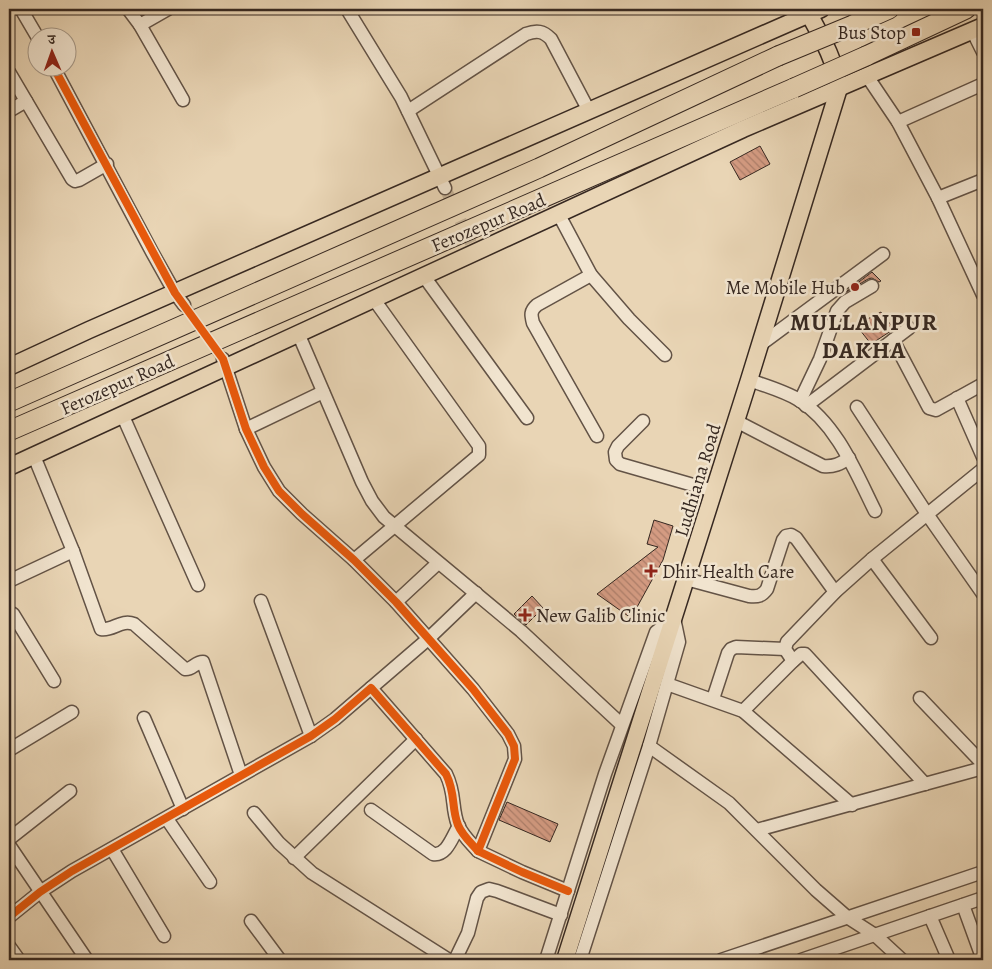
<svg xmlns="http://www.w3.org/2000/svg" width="992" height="969" viewBox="0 0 992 969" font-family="Alegreya,'Noto Serif Devanagari',serif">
<defs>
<pattern id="building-back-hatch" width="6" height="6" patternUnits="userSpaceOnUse" patternTransform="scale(1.25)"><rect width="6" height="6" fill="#d49b82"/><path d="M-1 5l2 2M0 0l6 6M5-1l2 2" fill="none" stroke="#ad7e6a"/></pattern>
</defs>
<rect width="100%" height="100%" fill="#e9d5b5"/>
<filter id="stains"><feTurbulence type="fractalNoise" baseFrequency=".004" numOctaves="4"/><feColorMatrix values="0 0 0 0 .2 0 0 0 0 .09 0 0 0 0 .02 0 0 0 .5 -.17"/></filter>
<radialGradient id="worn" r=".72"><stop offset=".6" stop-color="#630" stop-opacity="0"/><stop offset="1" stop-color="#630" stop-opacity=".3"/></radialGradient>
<g fill="url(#building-back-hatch)" stroke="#362821">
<polygon points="760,146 770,164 740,180 730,162"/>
<polygon points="872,272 881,281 879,282 872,278 868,279 843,294"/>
<polygon points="881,312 894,329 871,344 856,325"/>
<polygon points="654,520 673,526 663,560 631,618 597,594 658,547 647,544"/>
<polygon points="532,596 543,608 526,625 514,614"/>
<polygon points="507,802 558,824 550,842 499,820"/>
</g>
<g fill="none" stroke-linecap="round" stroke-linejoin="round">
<g stroke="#c5b297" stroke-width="12" stroke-dasharray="12 6" stroke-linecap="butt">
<polyline points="445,188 471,243"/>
<polyline points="184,305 223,359"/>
</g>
<defs>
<g id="minor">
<polyline points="21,9 38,38"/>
<polyline points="128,9 140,25 168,9"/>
<polyline points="347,9 401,97 445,188"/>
<polyline points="9,10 11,9"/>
<polyline points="140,25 183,100"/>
<polyline points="972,30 983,52"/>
<polyline points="54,68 152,252 175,293 184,305"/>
<polyline points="9,72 72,179 75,181 79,180 107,164"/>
<polyline points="867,76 898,122 938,198 983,295"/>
<polyline points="9,111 26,101"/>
<path d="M408,111L526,34C537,30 543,31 551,39L589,111"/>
<polyline points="898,122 983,84"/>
<polyline points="938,198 983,180"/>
<polyline points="558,213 591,275 629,319 665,355"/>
<polyline points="423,275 527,418"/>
<path d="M591,275L537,305C530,311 531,315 533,323L597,436"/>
<polyline points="298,333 362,482 372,501 384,517 521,631 622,725"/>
<polyline points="893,340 929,408 936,410 983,384"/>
<polyline points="760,345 883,254"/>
<polyline points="223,359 246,429 264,467 279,491 302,514 354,560 396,602 473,689 508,734 514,746 515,759 478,851 522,872 568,891"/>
<path d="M749,380C766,386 784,391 799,400C837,424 856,473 875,511"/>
<polyline points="957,398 983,457"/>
<polyline points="800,401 820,359 837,311 845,302 872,286"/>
<polyline points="806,406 909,328"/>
<polyline points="857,407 927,514 983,594"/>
<polyline points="122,414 198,585"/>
<polyline points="643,421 618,446 615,452 616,460 620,464 714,491"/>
<path d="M736,421L823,466C834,467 840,464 849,458"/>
<polyline points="246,429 323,392"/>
<path d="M34,456L73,551L101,629C113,631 121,619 134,624L185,669C192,670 195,662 203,662L241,775"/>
<polyline points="872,559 931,638"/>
<polyline points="354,560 479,455 479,446 373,298"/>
<path d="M686,579L749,596C758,597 762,596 767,589L783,540L786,536L791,535L796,538L835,592"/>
<polyline points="9,581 73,551"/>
<polyline points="261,601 311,736"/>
<polyline points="396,602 438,563"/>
<polyline points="9,612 13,614 54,681"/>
<polyline points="793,661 785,649 787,642 835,592 872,559 983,469"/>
<polyline points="667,684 743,711 852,805"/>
<polyline points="371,688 428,639 476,593"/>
<polyline points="920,698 983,764"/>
<polyline points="713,699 728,653 731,649 736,647 785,649"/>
<polyline points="743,711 793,661 801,654 805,654 925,784"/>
<polyline points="144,718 183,809"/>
<polyline points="649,746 729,803 816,890 847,917 875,935 902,960"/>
<polyline points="9,750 72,712"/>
<path d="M371,810L433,854C447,856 452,837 459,826"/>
<polyline points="254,813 279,843 312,873 449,960"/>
<polyline points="167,819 210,882"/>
<polyline points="757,830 983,768"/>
<polyline points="9,839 70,791"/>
<polyline points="9,845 87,960"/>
<polyline points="112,849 164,936"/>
<polyline points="294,858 416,739"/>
<polyline points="963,905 983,960"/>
<polyline points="930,916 949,960"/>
<path d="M9,917L40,892L72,871L311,736L335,719L371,688L446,774C456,794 451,807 458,825C462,835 471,843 478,851"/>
<polyline points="251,921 280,960"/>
<polyline points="9,946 19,960"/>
<polyline points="455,960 468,933 477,898 481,892 489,889 497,891 561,915"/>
<polyline points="546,960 605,774 656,632 674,618 679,642 649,746 580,960"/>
<polyline points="721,960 983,872"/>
<polyline points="801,960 983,898"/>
</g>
<g id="major">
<polyline points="9,367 89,330 821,9"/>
<polyline points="9,467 743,129 983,26"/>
<path d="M565,960L749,380L839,88C835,60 822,38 809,14"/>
</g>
<g id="highway">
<polyline points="853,25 889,9"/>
<polyline points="866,56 966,9"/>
<polyline points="9,402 539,168 778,56"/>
<polyline points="9,431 794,88"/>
</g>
</defs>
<use href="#minor" stroke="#635346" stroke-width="15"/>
<use href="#major" stroke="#362821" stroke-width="19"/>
<use href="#highway" stroke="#362821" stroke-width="21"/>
<use href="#minor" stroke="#f1e4cf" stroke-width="12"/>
<use href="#major" stroke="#e9d5b5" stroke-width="16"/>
<use href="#highway" stroke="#e9d5b5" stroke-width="19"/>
<defs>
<g id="highway-bridge">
<polyline points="778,56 853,25"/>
<polyline points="794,88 866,56"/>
</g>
</defs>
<use href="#highway-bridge" stroke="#362821" stroke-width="21" stroke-linecap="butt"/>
<use href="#highway-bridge" stroke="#e9d5b5" stroke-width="19"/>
<defs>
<g id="cycleway">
<polyline points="54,68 175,293 223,359 246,429 264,467 279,491 302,514 354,560 396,602 473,689 508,734 514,746 515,759 478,851 522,872 568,891"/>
<path d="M9,917L40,892L72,871L311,736L335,719L371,688L446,774C456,794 451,807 458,825C462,835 471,843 478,851"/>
</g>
</defs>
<use href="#cycleway" stroke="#f1e4cf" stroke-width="11"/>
<use href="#cycleway" stroke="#e8590c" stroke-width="8"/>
</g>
<g fill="#8f2418" stroke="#f1e4cf" stroke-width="2">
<rect x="911" y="27" width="10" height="10" rx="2.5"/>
<circle cx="855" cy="287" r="5"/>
<path d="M648.5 563.5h5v5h5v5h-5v5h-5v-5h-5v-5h5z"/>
<path d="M522.5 607.5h5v5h5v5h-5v5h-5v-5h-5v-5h5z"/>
</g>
<g text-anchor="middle" stroke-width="5" stroke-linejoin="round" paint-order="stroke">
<g font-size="19" fill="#362821" stroke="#f1e4cf" text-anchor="end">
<text x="906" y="39">Bus Stop</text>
<text x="845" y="294">Me Mobile Hub</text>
<text x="662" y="578" text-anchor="start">Dhir Health Care</text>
<text x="536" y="622" text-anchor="start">New Galib Clinic</text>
</g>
<g font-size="19" fill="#362821" stroke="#f1e4cf">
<text transform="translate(488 222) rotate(-23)" y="7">Ferozepur Road</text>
<text transform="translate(117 384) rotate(-24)" y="7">Ferozepur Road</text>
<text transform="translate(697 480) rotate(-73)" y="7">Ludhiana Road</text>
</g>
<g font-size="24" font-weight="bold" letter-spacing="1" fill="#362821" stroke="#f1e4cf">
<text x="864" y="330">MULLANPUR<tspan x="864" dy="28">DAKHA</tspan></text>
</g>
</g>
<rect width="992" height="969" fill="none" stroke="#e9d5b5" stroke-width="30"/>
<rect x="10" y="10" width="972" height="949" fill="none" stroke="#362821" stroke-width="2.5"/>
<rect x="15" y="15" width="962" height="939" fill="none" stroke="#362821"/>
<g transform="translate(52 52) rotate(358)"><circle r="24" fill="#f1e4cf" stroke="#a69989"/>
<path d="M0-4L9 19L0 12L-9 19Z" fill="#8f2418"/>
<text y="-8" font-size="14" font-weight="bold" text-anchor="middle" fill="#362821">उ</text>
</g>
<rect width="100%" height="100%" filter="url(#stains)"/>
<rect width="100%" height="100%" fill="url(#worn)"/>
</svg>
